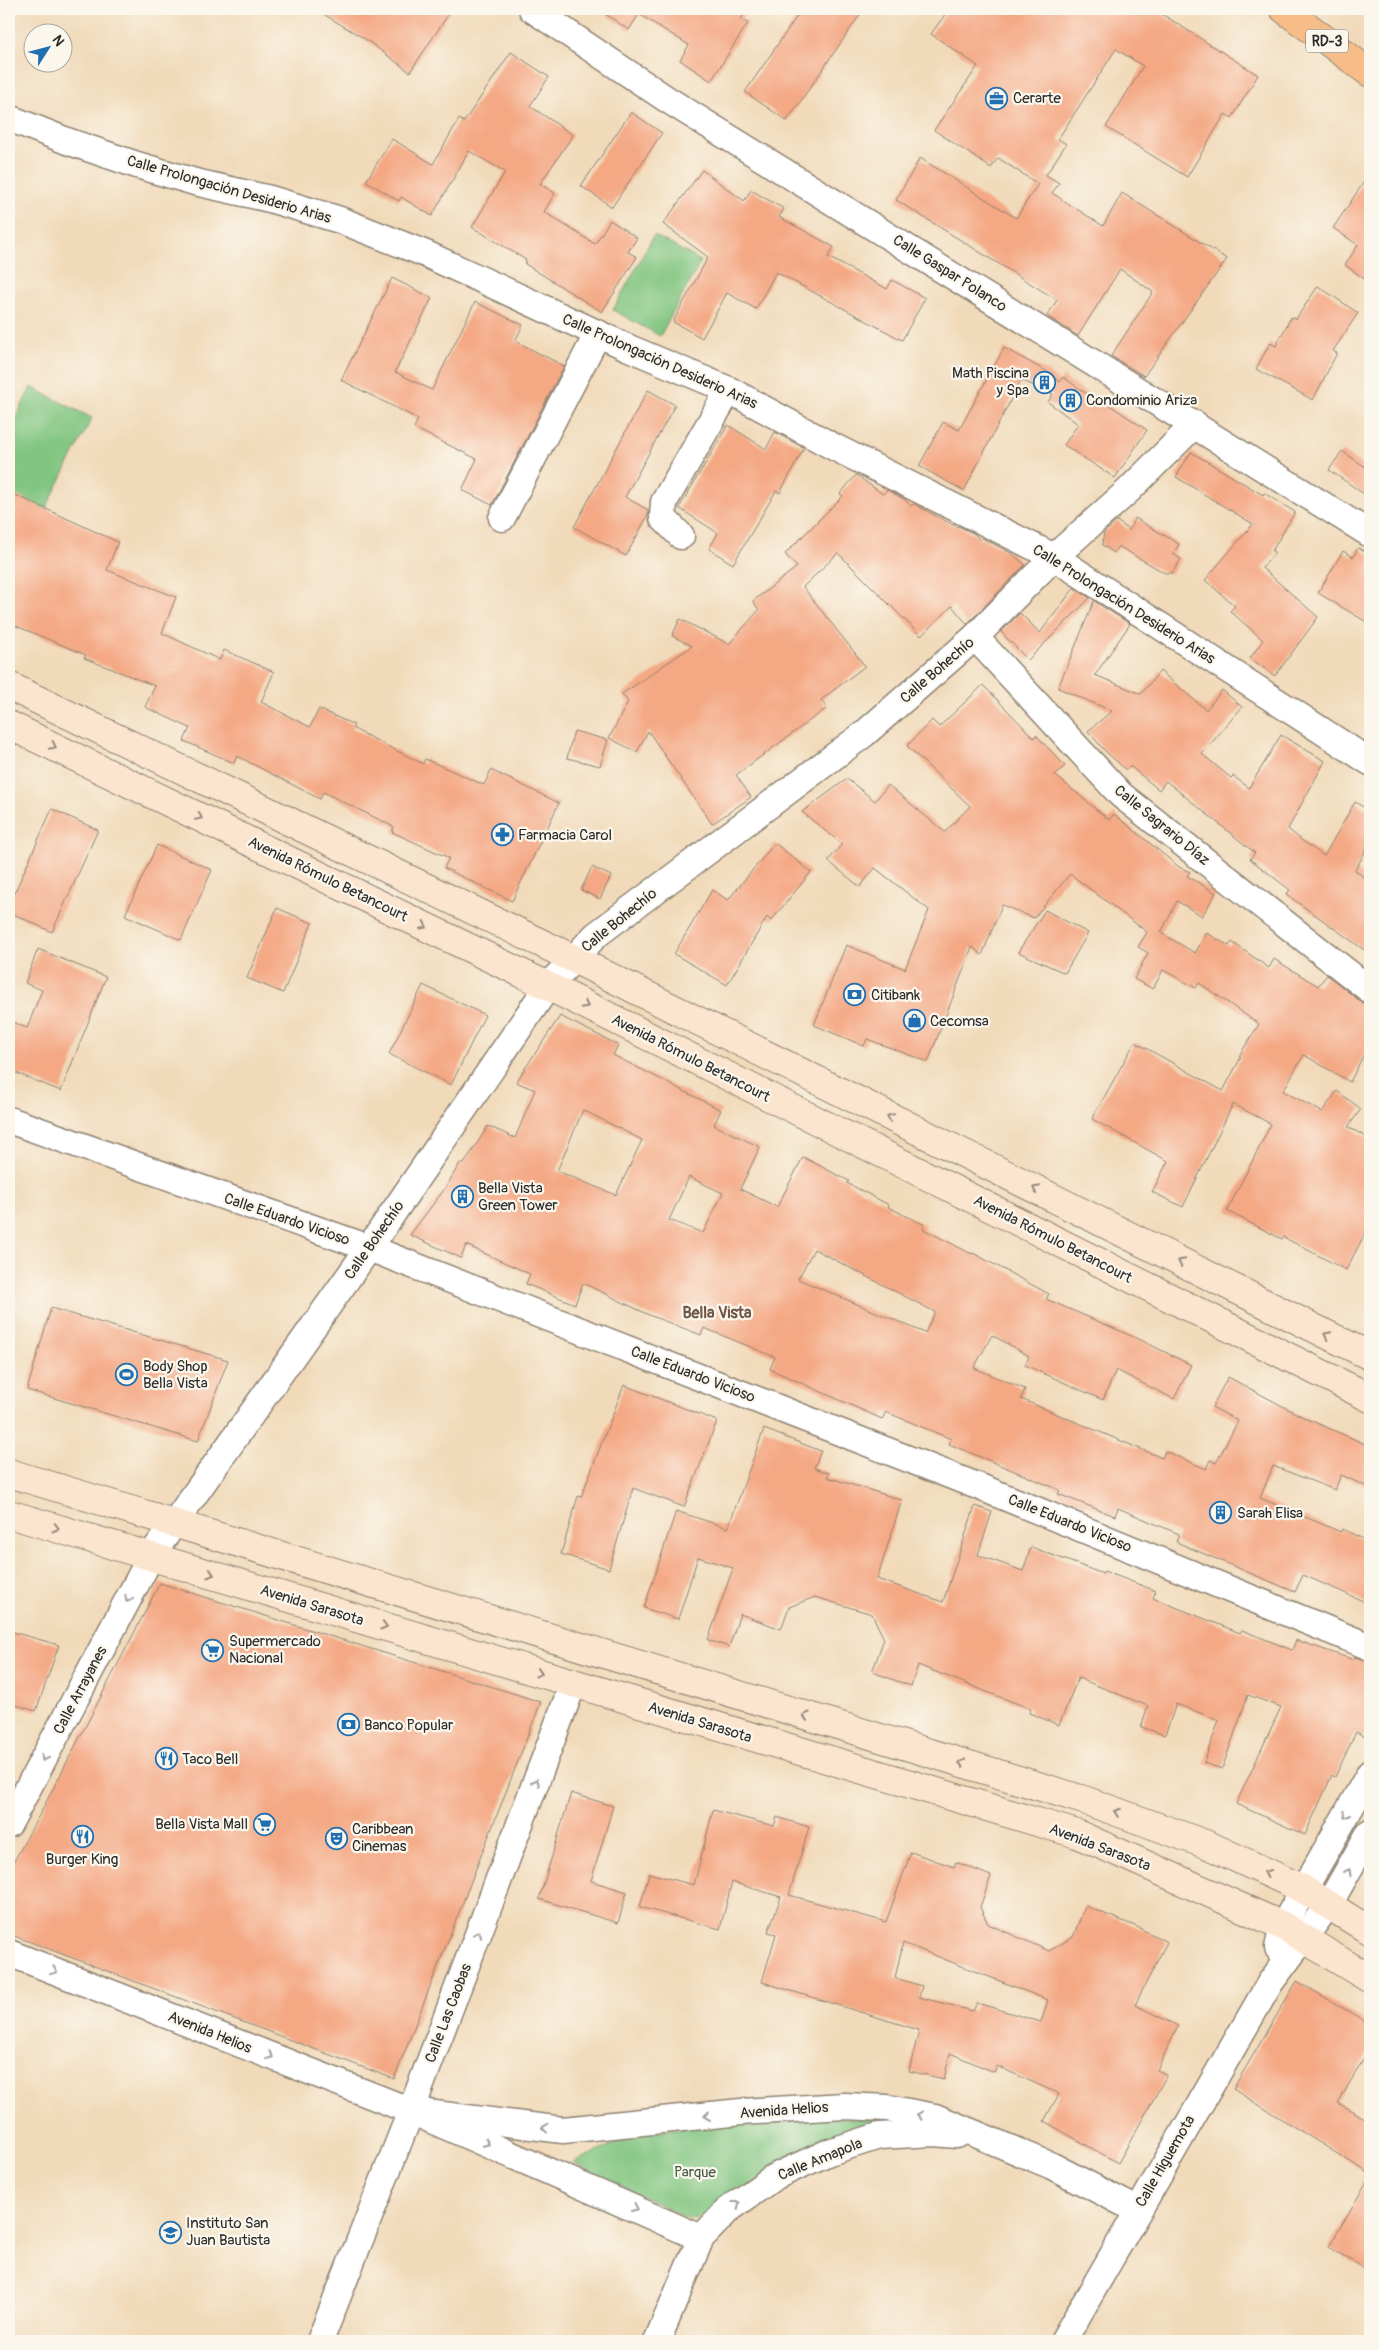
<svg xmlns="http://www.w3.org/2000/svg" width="1379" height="2350" viewBox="0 0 1379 2350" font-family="Pangolin,sans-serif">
<rect width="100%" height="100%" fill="#fbf7ec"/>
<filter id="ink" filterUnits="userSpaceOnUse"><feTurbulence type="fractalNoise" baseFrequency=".02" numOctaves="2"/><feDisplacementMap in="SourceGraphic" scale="10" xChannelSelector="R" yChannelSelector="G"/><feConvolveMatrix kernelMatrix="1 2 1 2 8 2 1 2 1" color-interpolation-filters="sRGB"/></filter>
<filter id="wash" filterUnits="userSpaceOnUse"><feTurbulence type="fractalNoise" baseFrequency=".0096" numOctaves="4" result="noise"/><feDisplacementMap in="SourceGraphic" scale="20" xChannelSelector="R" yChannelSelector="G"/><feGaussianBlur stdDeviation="1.12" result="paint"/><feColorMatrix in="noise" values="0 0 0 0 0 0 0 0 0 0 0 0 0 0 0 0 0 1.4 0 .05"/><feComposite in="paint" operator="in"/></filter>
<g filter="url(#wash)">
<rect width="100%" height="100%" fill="#f1daba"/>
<g fill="#80c580" stroke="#567856">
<polygon points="654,235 701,261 660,336 613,310"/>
<polygon points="31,387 92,418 43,514 9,497 9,417 15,420"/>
<polygon points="783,2118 897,2118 709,2217 688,2219 573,2162 643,2132"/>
</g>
<g id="blocks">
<g fill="#f4a884" fill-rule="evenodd">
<polygon points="315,9 452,9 410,72 365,39"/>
<polygon points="598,9 747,9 741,19 748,23 711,81 680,60 689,45 639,14 629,30"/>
<polygon points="802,9 864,9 787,121 745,92"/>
<polygon points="949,9 1154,9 1258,75 1232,118 1225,114 1187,177 1106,127 1143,66 1116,49 1058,139 1066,144 1046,175 1059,183 1052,193 1103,226 1122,193 1227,259 1144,376 1111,356 1153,292 1120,269 1078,336 1047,316 1057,300 896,200 920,158 1016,218 1038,184 998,158 991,168 934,130 978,66 931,34"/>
<polygon points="511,52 549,77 530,106 573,135 540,184 555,193 544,212 595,244 610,220 637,238 628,252 637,257 602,312 525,264 526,260 472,227 505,172 469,151 432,216 401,197 399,201 366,181 392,139 433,164 459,119 464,122"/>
<polygon points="631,112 662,133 612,207 581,186"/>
<polygon points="702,170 744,201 751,190 784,209 779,217 834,247 828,257 887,289 892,280 925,298 902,340 776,272 756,309 727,293 702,338 673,322 708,257 663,224"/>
<polygon points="1370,173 1370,283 1345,265 1358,245 1333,228"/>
<polygon points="392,278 432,298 395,372 432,390 475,302 523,325 515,341 564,366 492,505 462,490 477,459 414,428 418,419 341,380"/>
<polygon points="1318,286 1358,313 1333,351 1337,353 1313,400 1256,369 1270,343 1276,346 1291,317 1296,319"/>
<polygon points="1004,348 1046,371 1060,382 1063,377 1094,399 1096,396 1147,430 1115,478 1064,445 1078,424 1048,402 1053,394 1021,380 964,491 919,466 943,422 959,430"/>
<polygon points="648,390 675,405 625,497 648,510 648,515 626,556 574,527"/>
<polygon points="728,425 766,449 775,432 804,448 780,493 776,491 733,564 709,549 718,533 679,508"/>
<polygon points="1342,451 1370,470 1370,498 1329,470"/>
<polygon points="1191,452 1263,495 1264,493 1295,512 1272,551 1275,553 1262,568 1318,617 1275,676 1250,658 1263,640 1230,611 1235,606 1205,580 1253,524 1176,477"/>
<polygon points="856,475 883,494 887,490 904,499 911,506 914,504 957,527 958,526 975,534 980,540 982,538 1013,554 1025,565 967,624 952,606 921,636 838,553 803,587 865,666 821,700 827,708 736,775 751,797 712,824 648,731 637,752 609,738 628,702 622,694 692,646 672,636 680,619 729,644 759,610 753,601 797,567 785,554 843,496 840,494"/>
<polygon points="9,492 118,542 107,570 176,597 162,633 220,660 224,650 274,672 261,702 310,727 319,709 354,725 352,728 423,764 425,759 484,785 491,770 559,803 512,901 444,868 449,858 392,832 394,827 323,792 320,799 237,756 234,763 184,741 190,728 145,707 155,686 84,658 86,655 9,623"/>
<polygon points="1135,518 1179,544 1173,554 1181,559 1172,573 1165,573 1118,546 1114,553 1102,545 1104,533 1117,521 1129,530"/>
<polygon points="1358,548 1370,555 1370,624 1318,593 1343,551 1353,557"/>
<polygon points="1074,588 1090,598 1028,660 1001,632 1020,613 1040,633"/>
<polygon points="1094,601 1130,624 1095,675 1141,694 1160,671 1206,710 1222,690 1242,707 1202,754 1231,778 1233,776 1249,788 1281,735 1325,761 1288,829 1304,842 1324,856 1355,802 1370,811 1370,843 1355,870 1370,882 1370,954 1286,894 1290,890 1250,859 1255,853 1166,781 1159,790 1130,766 1126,770 1104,750 1088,731 1112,711 1058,688"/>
<polygon points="983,685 1034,738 1036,735 1065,766 1055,775 1109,820 1114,814 1179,867 1190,872 1187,876 1216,893 1202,916 1177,901 1161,933 1195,953 1207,933 1229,946 1232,942 1269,968 1274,959 1318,986 1327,975 1361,1002 1370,1005 1370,1042 1350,1082 1304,1055 1283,1091 1322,1112 1337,1091 1361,1109 1348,1127 1370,1139 1370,1224 1346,1270 1283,1237 1282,1239 1227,1211 1271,1124 1233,1104 1183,1207 1152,1192 1168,1161 1092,1119 1135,1042 1223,1091 1241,1057 1239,1056 1259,1024 1199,983 1196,988 1163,970 1153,989 1134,979 1148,953 1138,947 1147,932 1070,874 1034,918 1002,905 982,955 972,947 928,1062 867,1039 864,1046 814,1025 846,945 905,969 929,910 875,868 860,887 828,861 842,844 802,812 847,779 875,801 888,785 945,832 970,806 907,746 932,720 939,727"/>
<polygon points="574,731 608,740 600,766 567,758"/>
<polygon points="52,809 98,830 52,932 9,912 9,905"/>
<polygon points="775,843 811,872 771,921 767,917 727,985 674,954 712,890 728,900"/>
<polygon points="157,845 212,870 181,940 125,915"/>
<polygon points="592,867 611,876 600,899 581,890"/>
<polygon points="277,908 312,923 283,993 247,978"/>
<polygon points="1045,910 1088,933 1065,973 1018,952"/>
<polygon points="38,949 106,977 61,1091 9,1070 9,1021 27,1028 42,990 25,983"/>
<polygon points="423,985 485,1015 451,1085 389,1054"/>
<path d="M560,1016L618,1045L613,1055L721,1110L714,1125L760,1147L740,1189L777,1207L803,1157L849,1181L847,1183L889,1205L888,1207L925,1225L923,1229L972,1254L973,1253L1049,1294L1046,1299L1141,1340L1191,1365L1174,1399L1116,1370L1103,1400L1025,1365L1029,1356L992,1335L974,1368L1025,1389L1021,1399L1162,1458L1165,1451L1206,1469L1210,1460L1216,1463L1238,1421L1212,1407L1228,1377L1305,1418L1370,1446V1488L1341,1475L1335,1490L1273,1466L1260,1498L1341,1532L1342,1529L1370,1542V1604L1303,1575L1295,1592L1176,1542L1179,1534L1118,1508L1115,1516L1058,1494L1060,1490L949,1444L951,1439L886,1412L882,1419L770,1369L775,1357L704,1328L701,1335L649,1315L583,1283L575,1304L526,1284L530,1274L466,1245L461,1258L410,1235L446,1187L460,1163L464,1164L488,1126L515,1138L535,1090L516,1082ZM583,1110L642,1140L616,1195L557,1171ZM689,1177L723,1193L703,1233L669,1220ZM814,1249L935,1312L925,1333L798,1279Z"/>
<polygon points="51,1308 228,1360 198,1441 27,1390"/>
<polygon points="624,1385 717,1421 684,1507 633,1488 609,1569 561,1554 578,1496 581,1497"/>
<polygon points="764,1429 821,1451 814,1468 829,1473 827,1477 902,1500 877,1579 943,1602 975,1506 992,1512 978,1555 1023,1571 1031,1547 1103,1574 1104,1571 1156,1591 1153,1598 1240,1633 1242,1630 1292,1650 1296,1640 1354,1660 1355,1657 1370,1662 1370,1739 1356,1732 1335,1777 1332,1775 1305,1835 1236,1804 1281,1707 1248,1695 1222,1769 1204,1763 1219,1720 1176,1704 1165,1735 1141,1727 1148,1706 1078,1678 1059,1725 1029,1713 1031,1709 918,1665 911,1686 872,1672 884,1639 872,1614 815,1597 789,1607 781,1629 740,1614 729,1647 708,1640 733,1568 698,1557 678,1619 644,1608 676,1511 728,1528"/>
<polygon points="160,1583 541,1702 394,2079 9,1934 9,1870 42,1810"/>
<polygon points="9,1631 59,1645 36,1711 9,1703"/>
<polygon points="571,1793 613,1806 591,1881 627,1892 618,1923 539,1899"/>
<path d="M713,1810L774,1826L777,1817L809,1827L789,1895L886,1922L911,1852L954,1867L956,1862L991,1876L980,1907L988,1924L1049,1951L1073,1937L1085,1906L1135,1926L1167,1942L1135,2005L1178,2026L1157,2070L1167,2075L1118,2163L1044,2121L1059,2094L997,2066L994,2072L950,2053L944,2079L909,2071L919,2030L762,1982L776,1934L768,1932L781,1897L732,1882L720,1929L640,1907L649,1873L694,1885ZM903,1943L1048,2000L1041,2022L977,2003L973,2011L919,1997L922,1986L895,1978Z"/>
<polygon points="1297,1981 1370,2024 1370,2048 1338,2103 1370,2121 1370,2174 1233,2089"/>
<polygon points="1370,2176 1370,2272 1329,2247"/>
</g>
</g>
</g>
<g filter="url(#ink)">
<use href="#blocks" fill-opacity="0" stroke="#8e8272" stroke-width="1"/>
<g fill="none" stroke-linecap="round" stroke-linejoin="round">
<defs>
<g id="street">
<polyline points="532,9 668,100 1370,534"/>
<polyline points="9,118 67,141 137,165 195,182 270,199 340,220 426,254 629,348 729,390 832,446 1054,557 1370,762"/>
<polyline points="502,518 598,333"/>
<polyline points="681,536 663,518 664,502 729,390"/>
<polyline points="975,637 1121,795 1370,990"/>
<polyline points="9,1120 369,1248 985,1489 1370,1647"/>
<polyline points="9,1824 151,1556 369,1248 548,986 596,935 864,734 975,637 1054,557 1128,491 1195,424"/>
<polyline points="1278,1948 1283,1926 1370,1773"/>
<polyline points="9,1953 411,2111 701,2238"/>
<polyline points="411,2111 563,2130 741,2112 845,2106 887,2108 935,2117 983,2137 1052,2166 1137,2210"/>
<polyline points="320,2341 411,2111 573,1684"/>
<polyline points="657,2341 701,2238 728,2210 774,2177 829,2152 879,2136 934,2133 957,2135"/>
<polyline points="1063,2341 1270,1983 1329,1904 1370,1832"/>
</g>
<g id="secondary">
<polyline points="9,686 572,958 1370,1356"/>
<polyline points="9,725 548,986 1370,1398"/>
<polyline points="9,1473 1084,1800 1208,1845 1303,1889 1370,1931"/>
<polyline points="9,1514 1077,1834 1283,1926 1370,1979"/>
</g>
<polyline id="highway" points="1284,9 1370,73"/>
</defs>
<use href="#street" stroke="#8e8272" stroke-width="29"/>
<use href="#secondary" stroke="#8e8272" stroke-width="30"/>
<use href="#highway" stroke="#8e8272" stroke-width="30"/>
<use href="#street" stroke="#fff" stroke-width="26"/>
<use href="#secondary" stroke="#fce5cf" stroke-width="28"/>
<use href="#highway" stroke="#f7bd88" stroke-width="28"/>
</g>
<defs><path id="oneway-chevron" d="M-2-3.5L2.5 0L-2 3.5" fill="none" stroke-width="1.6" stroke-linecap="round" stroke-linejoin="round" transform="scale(1.25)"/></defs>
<g stroke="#94887d">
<use href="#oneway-chevron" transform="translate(53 746) rotate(26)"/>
<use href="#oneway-chevron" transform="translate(199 817) rotate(26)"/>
<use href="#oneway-chevron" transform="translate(424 926) rotate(26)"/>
<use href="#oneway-chevron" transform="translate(585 1005) rotate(27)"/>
<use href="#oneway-chevron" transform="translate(890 1117) rotate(-154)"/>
<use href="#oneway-chevron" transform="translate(1036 1189) rotate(-153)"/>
<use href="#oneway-chevron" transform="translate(1181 1262) rotate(-153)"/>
<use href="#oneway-chevron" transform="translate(1327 1335) rotate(-154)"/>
<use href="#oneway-chevron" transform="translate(56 1528) rotate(16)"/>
<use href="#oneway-chevron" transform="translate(211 1574) rotate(17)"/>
<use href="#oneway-chevron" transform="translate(384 1626) rotate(17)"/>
<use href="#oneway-chevron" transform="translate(539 1673) rotate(17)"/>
<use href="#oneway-chevron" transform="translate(806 1716) rotate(-163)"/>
<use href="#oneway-chevron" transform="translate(962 1763) rotate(-163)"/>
<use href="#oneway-chevron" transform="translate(1117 1812) rotate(-160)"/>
<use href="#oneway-chevron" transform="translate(1267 1873) rotate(-155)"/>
</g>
<g stroke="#a0a0a0">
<use href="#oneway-chevron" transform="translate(128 1599) rotate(118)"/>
<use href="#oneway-chevron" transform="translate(44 1758) rotate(118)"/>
<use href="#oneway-chevron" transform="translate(536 1782) rotate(-69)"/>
<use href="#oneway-chevron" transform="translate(1346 1815) rotate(120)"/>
<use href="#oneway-chevron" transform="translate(1348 1872) rotate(-60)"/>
<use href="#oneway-chevron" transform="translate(478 1934) rotate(-69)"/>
<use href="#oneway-chevron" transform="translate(54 1971) rotate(22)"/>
<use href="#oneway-chevron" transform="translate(270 2056) rotate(22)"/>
<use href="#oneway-chevron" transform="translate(920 2115) rotate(-169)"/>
<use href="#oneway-chevron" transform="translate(707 2116) rotate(174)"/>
<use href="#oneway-chevron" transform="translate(545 2128) rotate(-174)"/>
<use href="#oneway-chevron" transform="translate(486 2143) rotate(24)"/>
<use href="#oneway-chevron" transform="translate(737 2204) rotate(-36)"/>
<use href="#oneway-chevron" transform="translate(635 2208) rotate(24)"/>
</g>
</g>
<defs>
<symbol id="office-ring" viewBox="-11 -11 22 22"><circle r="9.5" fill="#fbf7ec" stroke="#1f6fb2" stroke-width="1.5"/><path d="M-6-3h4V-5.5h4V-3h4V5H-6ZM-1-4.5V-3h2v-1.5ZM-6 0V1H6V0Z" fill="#1f6fb2"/></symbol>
<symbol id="building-ring" viewBox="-11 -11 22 22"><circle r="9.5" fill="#fbf7ec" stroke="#1f6fb2" stroke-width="1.5"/><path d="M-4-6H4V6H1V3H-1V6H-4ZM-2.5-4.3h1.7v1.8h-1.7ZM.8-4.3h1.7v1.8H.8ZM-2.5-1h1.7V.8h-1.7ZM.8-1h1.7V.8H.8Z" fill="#1f6fb2"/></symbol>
<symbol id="pharmacy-ring" viewBox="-11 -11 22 22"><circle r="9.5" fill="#fbf7ec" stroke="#1f6fb2" stroke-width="1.5"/><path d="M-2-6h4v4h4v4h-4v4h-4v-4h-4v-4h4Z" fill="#1f6fb2"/></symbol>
<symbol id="bank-ring" viewBox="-11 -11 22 22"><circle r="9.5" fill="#fbf7ec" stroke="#1f6fb2" stroke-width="1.5"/><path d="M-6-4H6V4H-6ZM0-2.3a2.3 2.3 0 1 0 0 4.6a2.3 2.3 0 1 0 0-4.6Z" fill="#1f6fb2"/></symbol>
<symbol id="shop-ring" viewBox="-11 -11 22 22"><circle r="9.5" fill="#fbf7ec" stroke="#1f6fb2" stroke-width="1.5"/><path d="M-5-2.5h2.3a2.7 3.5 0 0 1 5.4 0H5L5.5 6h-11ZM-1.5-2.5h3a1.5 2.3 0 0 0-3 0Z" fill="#1f6fb2"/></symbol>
<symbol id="stadium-ring" viewBox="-11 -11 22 22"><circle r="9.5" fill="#fbf7ec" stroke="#1f6fb2" stroke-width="1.5"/><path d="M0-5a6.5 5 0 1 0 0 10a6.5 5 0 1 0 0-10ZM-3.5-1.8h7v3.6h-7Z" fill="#1f6fb2"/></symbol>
<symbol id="supermarket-ring" viewBox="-11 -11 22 22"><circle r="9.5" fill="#fbf7ec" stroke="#1f6fb2" stroke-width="1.5"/><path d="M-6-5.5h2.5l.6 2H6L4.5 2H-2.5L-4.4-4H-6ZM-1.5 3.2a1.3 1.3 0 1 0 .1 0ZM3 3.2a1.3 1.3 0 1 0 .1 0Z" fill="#1f6fb2"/></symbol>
<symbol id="restaurant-ring" viewBox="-11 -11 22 22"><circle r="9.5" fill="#fbf7ec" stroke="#1f6fb2" stroke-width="1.5"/><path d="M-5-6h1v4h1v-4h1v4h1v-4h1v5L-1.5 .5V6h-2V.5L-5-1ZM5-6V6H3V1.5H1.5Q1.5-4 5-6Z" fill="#1f6fb2"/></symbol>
<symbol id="theatre-ring" viewBox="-11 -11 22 22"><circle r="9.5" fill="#fbf7ec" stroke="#1f6fb2" stroke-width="1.5"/><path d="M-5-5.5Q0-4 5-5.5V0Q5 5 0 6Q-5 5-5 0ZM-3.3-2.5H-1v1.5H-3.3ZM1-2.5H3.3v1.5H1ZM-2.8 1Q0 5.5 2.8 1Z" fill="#1f6fb2"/></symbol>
<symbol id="school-ring" viewBox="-11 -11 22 22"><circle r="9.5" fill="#fbf7ec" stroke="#1f6fb2" stroke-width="1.5"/><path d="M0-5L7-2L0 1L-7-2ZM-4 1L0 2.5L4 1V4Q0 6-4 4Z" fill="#1f6fb2"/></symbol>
</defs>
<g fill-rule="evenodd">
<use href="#office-ring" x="984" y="86" width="25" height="25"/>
<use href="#building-ring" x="1032" y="370" width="25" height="25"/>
<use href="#building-ring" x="1058" y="388" width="25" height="25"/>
<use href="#pharmacy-ring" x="490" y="822" width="25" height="25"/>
<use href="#bank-ring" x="842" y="982" width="25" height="25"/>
<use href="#shop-ring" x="902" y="1008" width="25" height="25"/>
<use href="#building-ring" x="450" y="1184" width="25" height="25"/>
<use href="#stadium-ring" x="114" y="1362" width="25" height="25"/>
<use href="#building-ring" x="1208" y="1500" width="25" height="25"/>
<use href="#supermarket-ring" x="200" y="1638" width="25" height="25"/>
<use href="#bank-ring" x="336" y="1712" width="25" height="25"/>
<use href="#restaurant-ring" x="154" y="1746" width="25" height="25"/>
<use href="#supermarket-ring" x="252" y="1812" width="25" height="25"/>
<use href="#restaurant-ring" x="70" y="1824" width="25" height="25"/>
<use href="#theatre-ring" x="324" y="1826" width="25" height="25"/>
<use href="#school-ring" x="158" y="2220" width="25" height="25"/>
</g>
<g text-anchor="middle" stroke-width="4.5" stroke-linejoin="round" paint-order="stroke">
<rect fill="#fbf7ec" stroke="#696865" stroke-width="1" x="1306" y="29.5" width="42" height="23" rx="4"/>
<g font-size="14" font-weight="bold" fill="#2b2b2b">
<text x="1327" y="46">RD-3</text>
</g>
<g font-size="15" fill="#2b2b2b" stroke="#fbf7ec" text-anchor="start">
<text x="1013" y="103">Cerarte</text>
<text x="1029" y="378" text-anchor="end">Math Piscina<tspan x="1029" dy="17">y Spa</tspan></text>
<text x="1086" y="405">Condominio Ariza</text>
<text x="518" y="840">Farmacia Carol</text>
<text x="871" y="1000">Citibank</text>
<text x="930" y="1026">Cecomsa</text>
<text x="478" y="1193">Bella Vista<tspan x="478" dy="17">Green Tower</tspan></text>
<text x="143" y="1371">Body Shop<tspan x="143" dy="17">Bella Vista</tspan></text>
<text x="1237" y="1518">Sarah Elisa</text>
<text x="229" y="1646">Supermercado<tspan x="229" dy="17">Nacional</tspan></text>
<text x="364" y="1730">Banco Popular</text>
<text x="182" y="1764">Taco Bell</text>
<text x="248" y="1829" text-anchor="end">Bella Vista Mall</text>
<text x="352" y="1834">Caribbean<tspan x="352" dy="17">Cinemas</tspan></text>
<text x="82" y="1864" text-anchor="middle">Burger King</text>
<text x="186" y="2228">Instituto San<tspan x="186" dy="17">Juan Bautista</tspan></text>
</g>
<g font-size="15" fill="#2b2b2b" stroke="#fbf7ec">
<text transform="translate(229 189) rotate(16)" y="5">Calle Prolongación Desiderio Arias</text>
<text transform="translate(950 273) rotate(32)" y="5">Calle Gaspar Polanco</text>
<text transform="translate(660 361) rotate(24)" y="5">Calle Prolongación Desiderio Arias</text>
<text transform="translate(1124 604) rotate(32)" y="5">Calle Prolongación Desiderio Arias</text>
<text transform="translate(937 670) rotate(-41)" y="5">Calle Bohechío</text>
<text transform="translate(1162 825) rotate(39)" y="5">Calle Sagrario Díaz</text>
<text transform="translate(328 879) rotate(26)" y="5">Avenida Rómulo Betancourt</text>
<text transform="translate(619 920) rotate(-39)" y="5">Calle Bohechío</text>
<text transform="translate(691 1058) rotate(27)" y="5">Avenida Rómulo Betancourt</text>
<text transform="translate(287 1219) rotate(19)" y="5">Calle Eduardo Vicioso</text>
<text transform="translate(1053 1239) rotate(27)" y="5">Avenida Rómulo Betancourt</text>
<text transform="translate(374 1240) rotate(-55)" y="5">Calle Bohechío</text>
<text transform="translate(693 1374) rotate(21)" y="5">Calle Eduardo Vicioso</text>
<text transform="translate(1070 1523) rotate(22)" y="5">Calle Eduardo Vicioso</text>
<text transform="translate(312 1605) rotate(17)" y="5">Avenida Sarasota</text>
<text transform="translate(80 1690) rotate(-62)" y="5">Calle Arrayanes</text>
<text transform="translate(700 1722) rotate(17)" y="5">Avenida Sarasota</text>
<text transform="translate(1100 1847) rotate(21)" y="5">Avenida Sarasota</text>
<text transform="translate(448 2013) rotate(-69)" y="5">Calle Las Caobas</text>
<text transform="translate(210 2032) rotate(22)" y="5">Avenida Helios</text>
<text transform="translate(784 2110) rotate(-4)" y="5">Avenida Helios</text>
<text transform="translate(820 2159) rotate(-22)" y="5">Calle Amapola</text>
<text transform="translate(1165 2161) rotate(-60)" y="5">Calle Higuemota</text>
</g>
<g font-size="15" fill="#445944" stroke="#fbf7ec">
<text x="695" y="2177">Parque</text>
</g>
<g font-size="16" font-weight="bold" fill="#71574a" stroke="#fbf7ec">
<text x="717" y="1318">Bella Vista</text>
</g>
</g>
<rect width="1379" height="2350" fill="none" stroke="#fbf7ec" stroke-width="30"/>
<g transform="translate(48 48) rotate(54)"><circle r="24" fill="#fbf7ec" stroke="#a8a59f"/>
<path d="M0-4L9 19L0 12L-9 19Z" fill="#1f6fb2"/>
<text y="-8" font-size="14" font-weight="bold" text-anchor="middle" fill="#2b2b2b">N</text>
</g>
</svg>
